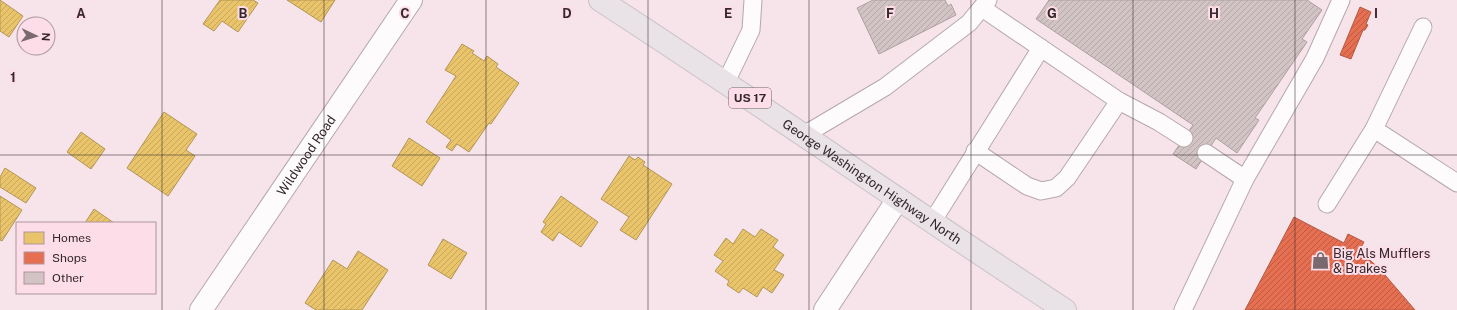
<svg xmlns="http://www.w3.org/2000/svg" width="1457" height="310" viewBox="0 0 1457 310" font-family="'Public Sans',sans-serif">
<defs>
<pattern id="homes-hatch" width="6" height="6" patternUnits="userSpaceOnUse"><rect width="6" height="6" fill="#e9c46a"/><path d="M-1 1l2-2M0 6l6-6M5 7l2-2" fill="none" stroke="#c8a85c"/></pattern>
<pattern id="shops-hatch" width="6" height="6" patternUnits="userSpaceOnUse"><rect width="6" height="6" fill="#e76f51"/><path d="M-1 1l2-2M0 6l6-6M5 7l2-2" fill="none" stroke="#bc5b43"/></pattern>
<pattern id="building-hatch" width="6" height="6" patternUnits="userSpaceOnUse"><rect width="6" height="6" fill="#d2c3c5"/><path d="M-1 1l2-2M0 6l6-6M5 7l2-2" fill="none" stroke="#b5a8a9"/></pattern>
</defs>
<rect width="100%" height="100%" fill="#f6e4ea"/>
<g fill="url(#homes-hatch)" stroke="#b39557">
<polygon points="0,0 23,16 9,37 0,31"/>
<polygon points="220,0 253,0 258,3 238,32 222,21 214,31 203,24"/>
<polygon points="287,0 335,0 321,22"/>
<polygon points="462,44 474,51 472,53 484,61 487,56 498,64 496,67 519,83 491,124 489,123 469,152 457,144 452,151 446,147 451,140 426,122 456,76 445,70"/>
<polygon points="164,112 197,134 186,150 195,156 168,196 127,168"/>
<polygon points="81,132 105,149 91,169 67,152"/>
<polygon points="409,138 440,158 422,186 392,166"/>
<polygon points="629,156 635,160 638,157 645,162 643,165 672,184 636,240 620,230 629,217 601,199"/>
<polygon points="5,168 36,188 26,203 0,187 0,177"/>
<polygon points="0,196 22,210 2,241 0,240"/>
<polygon points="561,196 598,222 581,247 559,232 553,241 541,232 546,224 543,222"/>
<polygon points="94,209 114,223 85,223"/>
<polygon points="743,229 755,237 761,229 778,240 773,247 784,255 774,270 784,275 772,293 763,287 757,297 743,288 739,293 727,285 729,281 715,271 723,261 714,255 726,238 733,244"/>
<polygon points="443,239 467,253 451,279 428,265"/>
<polygon points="358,251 388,270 362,310 316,310 305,303 333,260 347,269"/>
</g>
<g fill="url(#shops-hatch)" stroke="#b15a46">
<polygon points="1360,7 1371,12 1366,24 1368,25 1365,30 1363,30 1351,59 1340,55"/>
<polygon points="1294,217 1344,243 1348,234 1364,242 1359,251 1379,268 1415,310 1245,310"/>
</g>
<g fill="url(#building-hatch)" stroke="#aea0a2">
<polygon points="873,0 945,0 948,6 951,4 956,15 879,54 857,8"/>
<polygon points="1049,0 1307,0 1322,10 1302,39 1307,42 1255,118 1259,120 1237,153 1216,138 1196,169 1173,154 1193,125 1036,19"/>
</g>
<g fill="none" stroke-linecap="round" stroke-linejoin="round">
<defs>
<g id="lane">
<polyline points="982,8 1119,101 1159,122 1184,138"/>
<polyline points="726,82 751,30 753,0"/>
<polyline points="1374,129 1457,183"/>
<polyline points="804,135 885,87 969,23 988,0"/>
<polyline points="975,151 1027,186 1041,191 1056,188 1067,178 1119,101"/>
<polyline points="1206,153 1245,179"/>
<polyline points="1327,204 1374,129 1423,27"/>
<polyline points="932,222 1041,48"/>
<polyline points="1183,310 1245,179 1315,58 1341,0"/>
</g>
<g id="street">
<path id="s1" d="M201,310L411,0"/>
<polyline points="825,310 898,199"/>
</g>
<g id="primary">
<path id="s2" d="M600,0C756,101 909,208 1065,310"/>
</g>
</defs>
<use href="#lane" stroke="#b6a8ad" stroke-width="19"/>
<use href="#street" stroke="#b6a8ad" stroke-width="24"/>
<use href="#primary" stroke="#cbc2c6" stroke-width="24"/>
<use href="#lane" stroke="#fefbfc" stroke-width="17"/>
<use href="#street" stroke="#fefbfc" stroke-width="22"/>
<use href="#primary" stroke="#e9e2e7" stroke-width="22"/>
</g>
<path fill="none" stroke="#34282c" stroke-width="1" stroke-opacity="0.55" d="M162,0V310M324,0V310M486,0V310M648,0V310M809,0V310M971,0V310M1133,0V310M1295,0V310M0,155H1457"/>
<defs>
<symbol id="shop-bare" viewBox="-9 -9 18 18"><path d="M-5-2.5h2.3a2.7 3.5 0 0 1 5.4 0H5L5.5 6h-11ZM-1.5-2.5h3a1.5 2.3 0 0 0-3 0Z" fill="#786a6e" stroke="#fddde8" stroke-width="2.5" paint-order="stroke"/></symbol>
</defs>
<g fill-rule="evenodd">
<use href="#shop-bare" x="1308" y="248" width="25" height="25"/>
</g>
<g text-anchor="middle" stroke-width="4" stroke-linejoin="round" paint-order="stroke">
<rect fill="#fddde8" stroke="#705e64" stroke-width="1" x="729" y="88" width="42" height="20" rx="3"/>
<g font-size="12" font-weight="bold" fill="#34282c">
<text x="750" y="102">US 17</text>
</g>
<g font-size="13" fill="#34282c" stroke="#fddde8">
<text dy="5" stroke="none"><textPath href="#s1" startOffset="187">Wildwood Road</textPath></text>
<text dy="5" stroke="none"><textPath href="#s2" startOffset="327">George Washington Highway North</textPath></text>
</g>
<g font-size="13" fill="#34282c" stroke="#fddde8" text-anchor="start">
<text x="1333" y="258">Big Als Mufflers<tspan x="1333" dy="15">&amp; Brakes</tspan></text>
</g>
</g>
<g font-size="13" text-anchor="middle" font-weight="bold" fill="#34282c" stroke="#fddde8" stroke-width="4" stroke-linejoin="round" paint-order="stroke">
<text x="81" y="18">A</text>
<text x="243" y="18">B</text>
<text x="405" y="18">C</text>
<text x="567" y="18">D</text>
<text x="728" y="18">E</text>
<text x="890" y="18">F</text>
<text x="1052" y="18">G</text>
<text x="1214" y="18">H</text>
<text x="1376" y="18">I</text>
<text x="13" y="82">1</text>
</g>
<rect x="16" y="222" width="140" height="72" fill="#fddde8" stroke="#ad959d"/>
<rect x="24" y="232" width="20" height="12" fill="#e9c46a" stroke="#ad959d"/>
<text x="52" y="242" font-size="12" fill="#34282c">Homes</text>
<rect x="24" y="252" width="20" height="12" fill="#e76f51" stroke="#ad959d"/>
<text x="52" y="262" font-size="12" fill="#34282c">Shops</text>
<rect x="24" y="272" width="20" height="12" fill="#d2c3c5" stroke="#ad959d"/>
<text x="52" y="282" font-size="12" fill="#34282c">Other</text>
<g transform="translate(36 36) rotate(94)"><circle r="19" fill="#fddde8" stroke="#ad959d"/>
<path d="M0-3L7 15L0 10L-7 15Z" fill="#786a6e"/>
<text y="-6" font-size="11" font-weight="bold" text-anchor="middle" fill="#34282c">N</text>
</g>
</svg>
